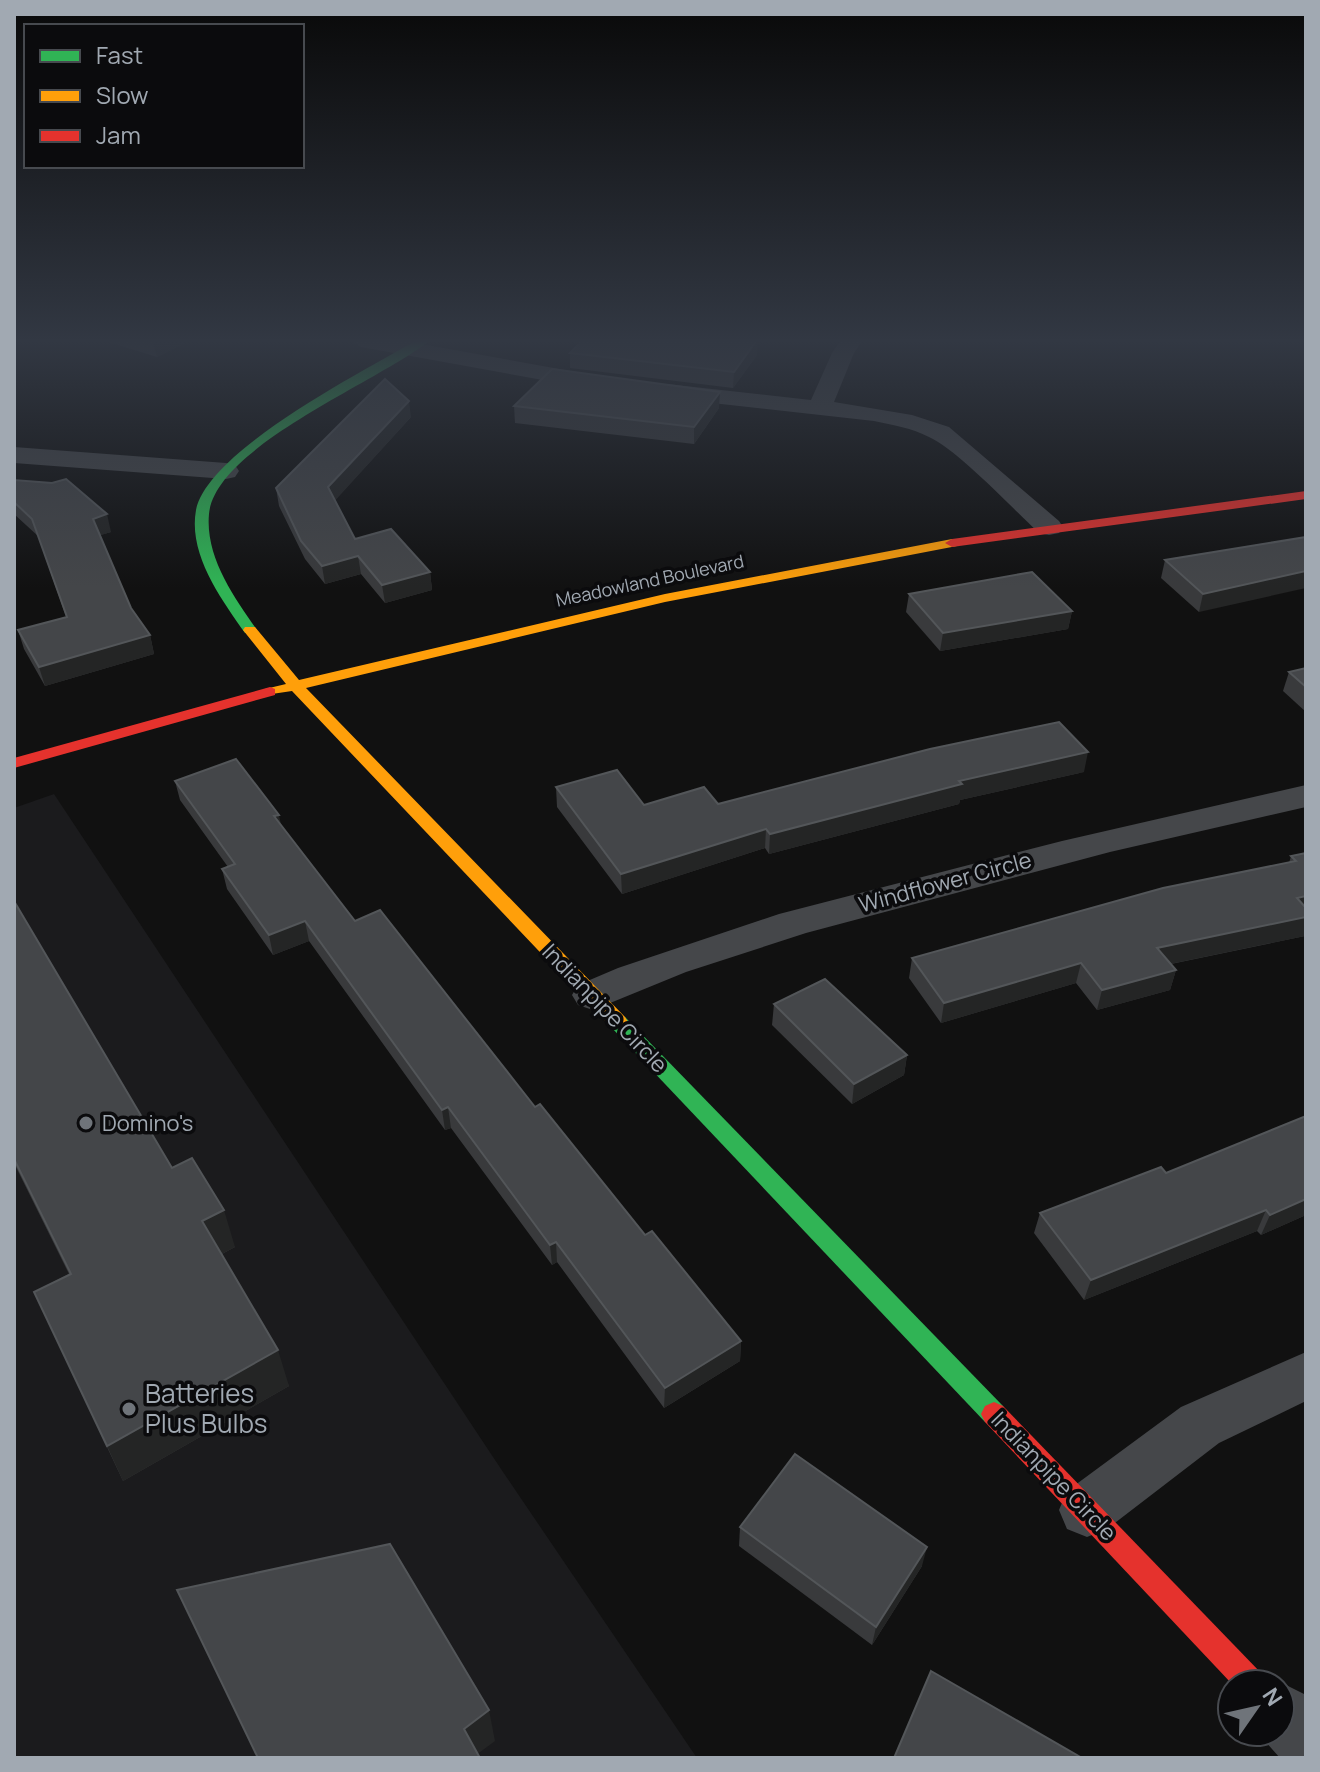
<svg xmlns="http://www.w3.org/2000/svg" width="1320" height="1772" viewBox="0 0 1320 1772" font-family="Manrope,sans-serif">
<rect width="100%" height="100%" fill="#111"/>
<polygon fill="#1b1b1d" points="54,794 501,1469 697,1758 14,1758 14,808"/>
<g fill="none" stroke-linecap="round" stroke-linejoin="round">
<g fill="#45474a" fill-rule="evenodd">
<polygon points="350,340 399,340 598,376 606,378 610,383 606,388 598,390 361,347"/>
<path d="M841,340H863L854,353L834,402L912,415L949,427L1059,521L1063,527L1059,533L1049,535L1039,533C1012,508 959,451 929,437C912,428 893,425 874,421L667,398L659,396L655,391L659,386L667,384L811,400L832,353Z"/>
<polygon points="14,447 226,463 235,465 239,471 235,477 226,479 14,463"/>
<polygon points="1306,785 1306,807 1110,852 806,933 686,972 593,1010 578,1005 572,995 578,985 618,968 779,914 1062,841"/>
<polygon points="1306,1352 1306,1401 1219,1443 1107,1529 1087,1537 1067,1529 1059,1510 1067,1491 1181,1407"/>
<polygon points="1280,1682 1306,1695 1306,1758 1280,1758 1257,1732 1280,1732 1280,1684 1275,1684"/>
</g>
<g fill="#30b455" fill-rule="evenodd">
<path d="M417,340H430C381,381 215,446 209,514C205,557 234,597 257,630L255,633H245C221,599 188,554 196,510C208,450 364,371 417,340Z"/>
<polygon points="618,1015 625,1017 1003,1406 1007,1414 1003,1422 994,1426 985,1422 611,1027 608,1022 611,1017"/>
</g>
<polygon fill="#ff9f0a" fill-rule="evenodd" points="952,539 957,540 957,546 665,602 306,688 625,1017 628,1022 625,1027 611,1027 292,691 265,695 265,689 286,684 243,630 245,627 255,627 299,680 665,594"/>
<g fill="#e5322d" fill-rule="evenodd">
<polygon points="1306,491 1306,499 952,547 945,543 952,539"/>
<polygon points="270,687 275,689 275,695 14,768 14,758"/>
<polygon points="994,1402 1003,1406 1262,1674 1266,1684 1232,1684 985,1422 981,1414 985,1406"/>
</g>
</g>
<g fill="#393a3c">
<polygon points="102,340 191,340 157,357"/>
<polygon points="561,340 581,340 577,343"/>
<polygon points="570,353 757,355 733,388 570,368"/>
<polygon points="514,406 719,408 694,444 515,423"/>
<polygon points="411,417 335,500 355,539 430,572 432,590 385,603 361,574 325,584 305,559 279,506 276,488"/>
<polygon points="14,480 111,532 100,535 131,608 150,635 154,654 45,686 24,649 18,630 66,617 38,536 14,514"/>
<polygon points="1306,537 1199,612 1161,578 1165,560"/>
<polygon points="909,594 1072,611 1068,629 940,651 906,612"/>
<polygon points="1306,668 1306,712 1283,691 1289,672"/>
<polygon points="1084,772 960,800 959,804 769,854 765,848 622,894 557,807 556,787 644,805 718,804"/>
<polygon points="175,781 282,826 355,921 535,1107 645,1235 741,1341 740,1361 664,1408 557,1262 552,1265 451,1128 445,1130 309,941 273,955 227,889 222,869 228,867 180,800"/>
<polygon points="1306,853 1305,936 1171,964 1176,970 1170,990 1097,1010 1076,983 941,1023 909,978 912,958 1289,863 1291,856"/>
<polygon points="14,901 172,1168 235,1247 222,1254 289,1386 123,1481 34,1292 69,1274 14,1163"/>
<polygon points="774,1004 907,1055 904,1075 852,1104 772,1025"/>
<polygon points="1306,1116 1306,1215 1261,1235 1257,1231 1084,1300 1034,1233 1040,1213 1166,1173"/>
<polygon points="740,1527 922,1566 872,1645 739,1546"/>
</g>
<g fill="#242525">
<polygon points="156,340 191,340 157,357 153,342"/>
<polygon points="758,340 757,355 733,388 734,372"/>
<polygon points="720,392 719,408 694,444 694,427"/>
<polygon points="409,401 411,417 331,505 328,487"/>
<polygon points="107,514 111,532 98,536 93,519"/>
<polygon points="358,556 361,574 325,584 322,566"/>
<polygon points="1306,571 1306,588 1199,612 1203,594"/>
<polygon points="430,572 432,590 385,603 382,585"/>
<polygon points="1072,611 1068,629 940,651 943,633"/>
<polygon points="150,635 154,654 45,686 39,667"/>
<polygon points="1088,752 1084,772 960,800 959,804 769,854 770,834 959,781"/>
<polygon points="279,815 283,834 274,816"/>
<polygon points="766,829 765,848 622,894 621,874"/>
<polygon points="1306,896 1306,914 1297,898"/>
<polygon points="1306,917 1305,936 1151,968 1157,948"/>
<polygon points="305,921 309,941 273,955 269,935"/>
<polygon points="1081,963 1076,983 941,1023 944,1003"/>
<polygon points="1176,970 1170,990 1097,1010 1102,990"/>
<polygon points="907,1055 904,1075 852,1104 854,1084"/>
<polygon points="448,1107 451,1128 445,1130 442,1110"/>
<polygon points="1306,1199 1306,1215 1261,1235 1270,1215"/>
<polygon points="224,1210 235,1247 214,1258 202,1221"/>
<polygon points="1266,1210 1257,1231 1084,1300 1091,1280"/>
<polygon points="556,1242 557,1262 552,1265 550,1245"/>
<polygon points="741,1341 740,1361 664,1408 665,1388"/>
<polygon points="278,1350 289,1386 123,1481 107,1446"/>
<polygon points="927,1547 922,1566 872,1645 876,1627"/>
<polygon points="489,1710 495,1741 472,1758 464,1729"/>
</g>
<g fill="#444649" stroke="#535659" stroke-width="2">
<polygon points="583,340 757,340 734,372 570,353"/>
<polygon points="552,369 720,392 694,427 514,406"/>
<polygon points="385,379 409,401 328,487 355,539 391,529 430,572 382,585 358,556 322,566 301,541 276,488"/>
<polygon points="66,479 107,514 93,519 131,608 150,635 39,667 18,630 67,617 32,519 14,502 14,480 52,483"/>
<polygon points="1306,537 1306,571 1203,594 1165,560"/>
<polygon points="1032,572 1072,611 943,633 909,594"/>
<polygon points="1306,668 1306,687 1289,672"/>
<polygon points="1059,722 1088,752 959,781 962,784 770,834 766,829 621,874 556,787 617,770 644,805 704,787 718,804 930,749"/>
<polygon points="236,759 279,815 274,816 355,921 380,910 535,1107 540,1104 645,1235 652,1231 741,1341 665,1388 556,1242 550,1245 448,1107 442,1110 305,921 269,935 222,869 235,864 175,781"/>
<polygon points="1306,853 1306,896 1297,898 1306,908 1306,917 1157,948 1176,970 1102,990 1081,963 944,1003 912,958 1163,888 1296,861 1291,856"/>
<polygon points="14,901 172,1168 192,1158 224,1210 202,1221 278,1350 107,1446 34,1292 71,1274 14,1159"/>
<polygon points="825,979 907,1055 854,1084 774,1004"/>
<polygon points="1306,1116 1306,1199 1270,1215 1266,1210 1091,1280 1040,1213 1161,1167 1166,1173"/>
<polygon points="795,1454 927,1547 876,1627 740,1527"/>
<polygon points="390,1544 489,1710 464,1729 480,1758 258,1758 177,1590"/>
<polygon points="931,1671 1082,1758 894,1758"/>
</g>
<linearGradient id="sky" x2="0" y2="1"><stop stop-color="#090909"/><stop offset="0.58" stop-color="#323843"/><stop offset="1" stop-color="#323843" stop-opacity="0"/></linearGradient>
<rect width="1320" height="588" fill="url(#sky)"/>
<g fill="#6f747a" stroke="#0b0b0d" stroke-width="3">
<circle cx="86" cy="1123" r="8"/>
<circle cx="129" cy="1409" r="8"/>
</g>
<g text-anchor="middle" stroke-width="7" stroke-linejoin="round" paint-order="stroke">
<g font-size="18" fill="#a1a9b2" stroke="#0b0b0d">
<text transform="translate(650 581) rotate(-12)" y="6">Meadowland Boulevard</text>
</g>
<g font-size="22" fill="#a1a9b2" stroke="#0b0b0d">
<text transform="translate(945 882) rotate(-15)" y="8">Windflower Circle</text>
<text transform="translate(605 1008) rotate(46)" y="8">Indianpipe Circle</text>
<text transform="translate(1054 1476) rotate(46)" y="8">Indianpipe Circle</text>
</g>
<g font-size="22" fill="#a1a9b2" stroke="#0b0b0d" text-anchor="start">
<text x="102" y="1131">Domino's</text>
</g>
<g font-size="26" fill="#a1a9b2" stroke="#0b0b0d" text-anchor="start">
<text x="145" y="1403">Batteries<tspan x="145" dy="30">Plus Bulbs</tspan></text>
</g>
</g>
<rect width="1320" height="1772" fill="none" stroke="#a1a9b2" stroke-width="32"/>
<rect x="24" y="24" width="280" height="144" fill="#0b0b0d" stroke="#474a4f" stroke-width="2"/>
<rect x="40" y="50" width="40" height="12" fill="#30b455" stroke="#474a4f" stroke-width="2"/>
<text x="96" y="64" font-size="24" fill="#a1a9b2">Fast</text>
<rect x="40" y="90" width="40" height="12" fill="#ff9f0a" stroke="#474a4f" stroke-width="2"/>
<text x="96" y="104" font-size="24" fill="#a1a9b2">Slow</text>
<rect x="40" y="130" width="40" height="12" fill="#e5322d" stroke="#474a4f" stroke-width="2"/>
<text x="96" y="144" font-size="24" fill="#a1a9b2">Jam</text>
<g transform="translate(1256 1708) rotate(56)"><circle r="38" fill="#0b0b0d" stroke="#474a4f" stroke-width="2"/>
<path d="M0-6L14 30L0 20L-14 30Z" fill="#6f747a"/>
<text y="-12" font-size="22" font-weight="bold" text-anchor="middle" fill="#a1a9b2">N</text>
</g>
</svg>
